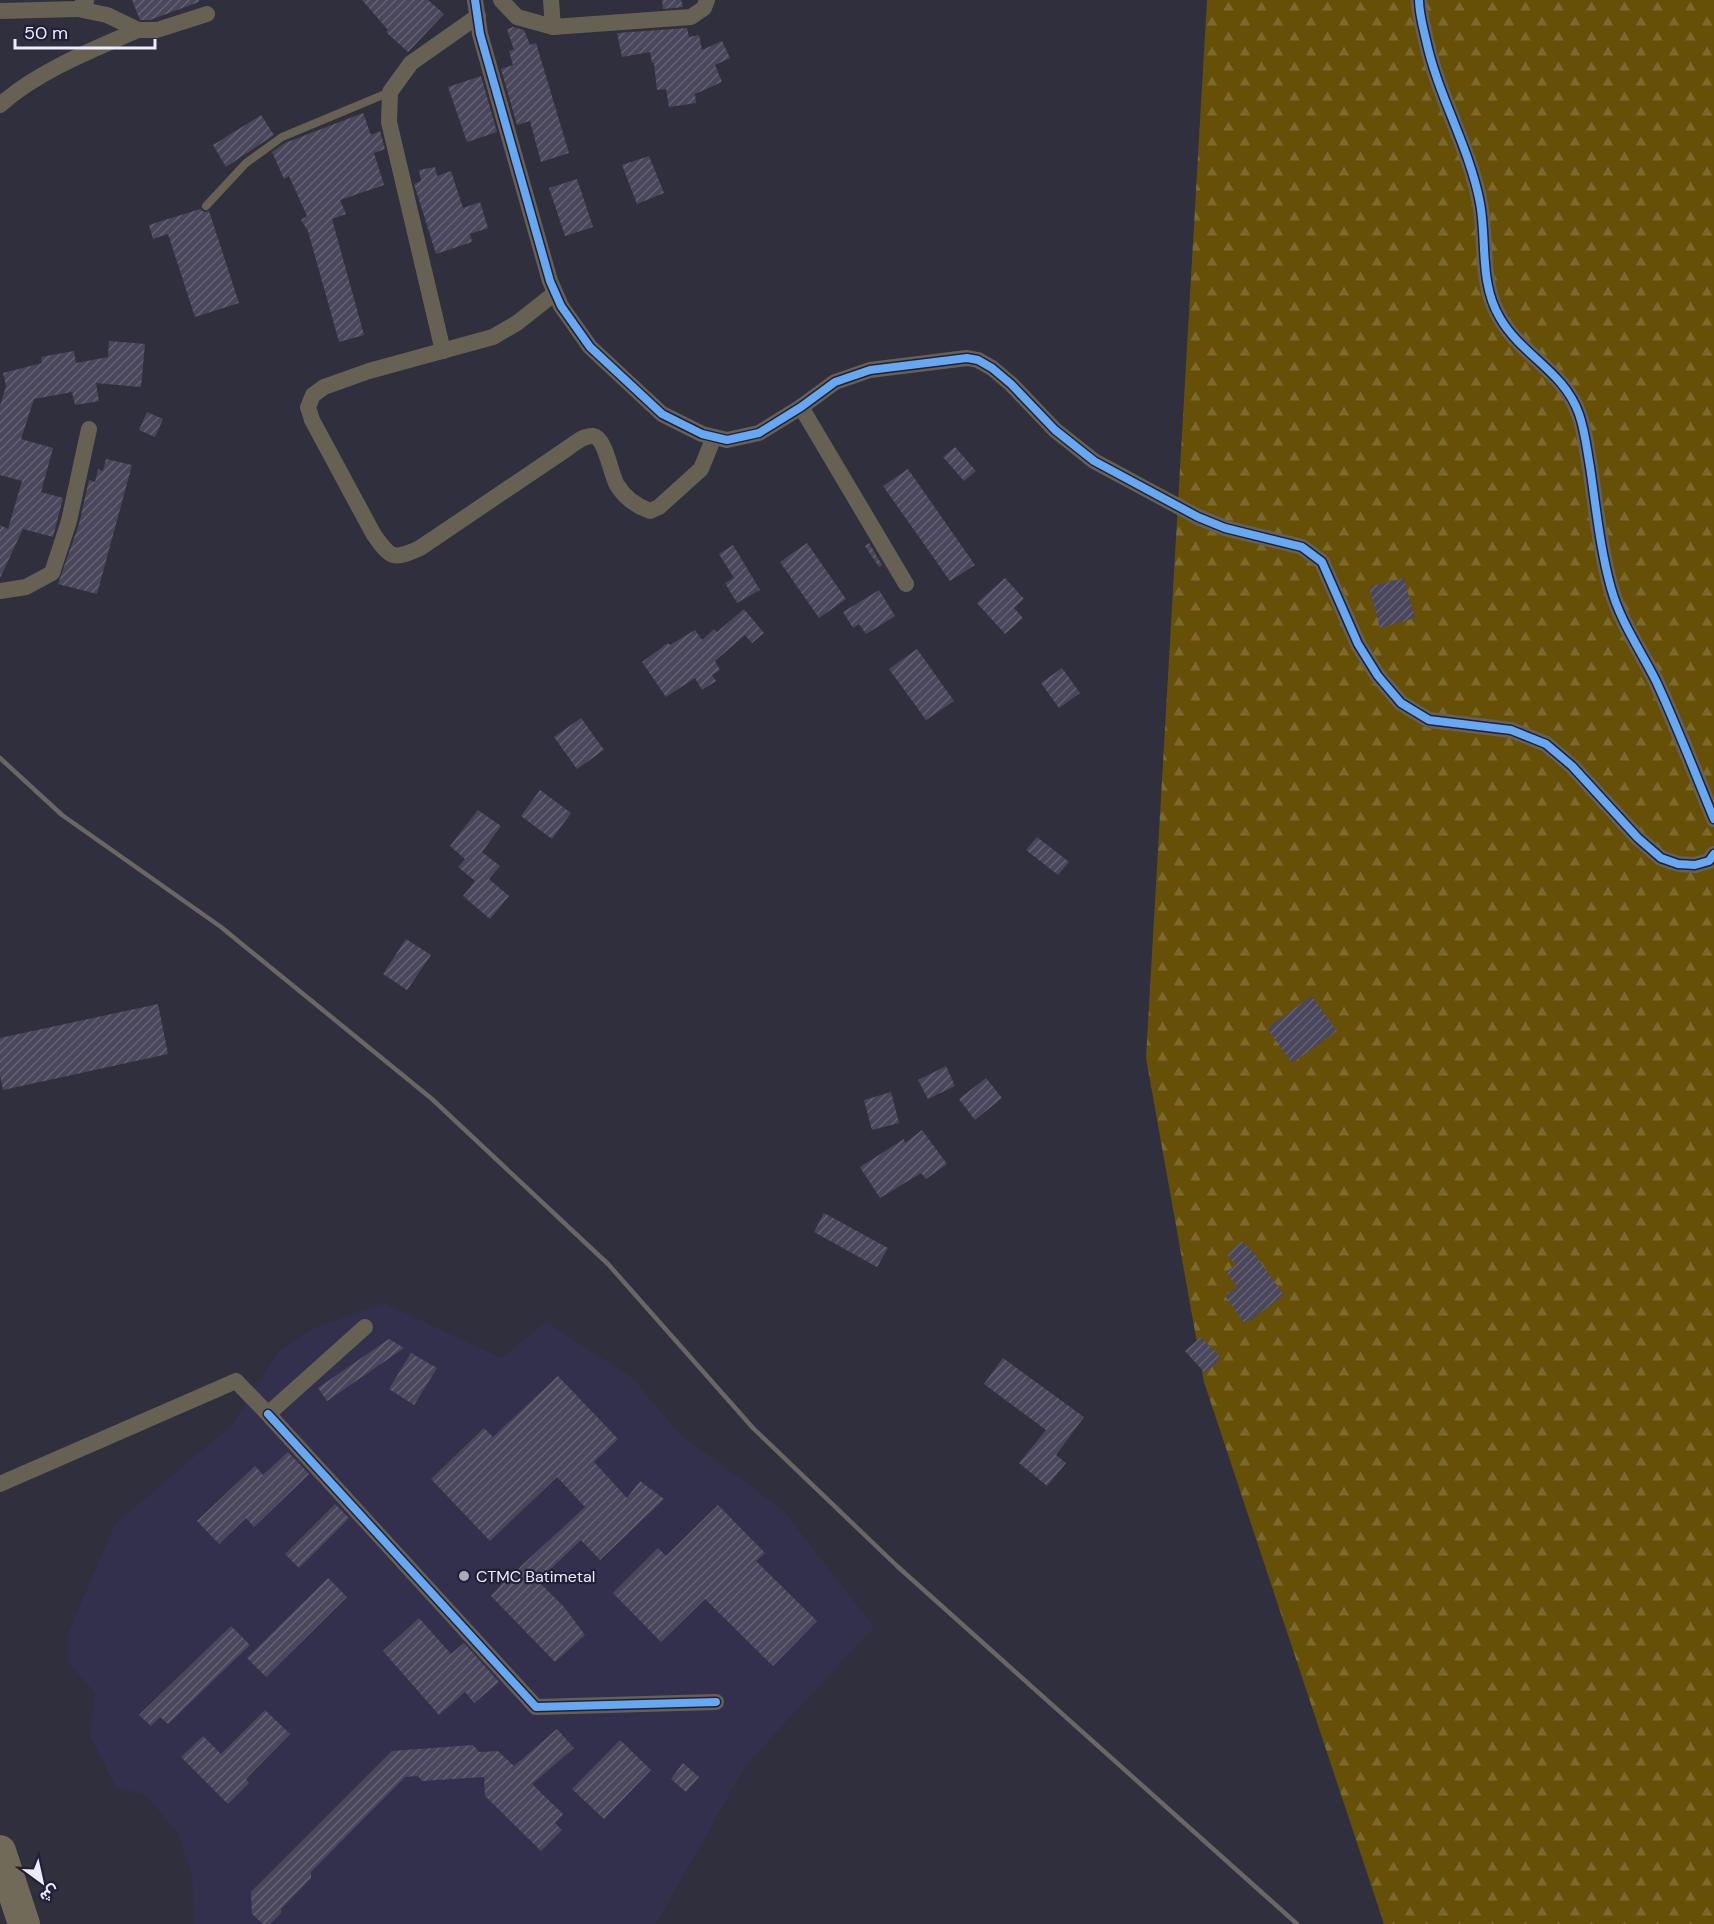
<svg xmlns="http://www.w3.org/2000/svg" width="1714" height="1924" viewBox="0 0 1714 1924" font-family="'DM Sans',Vazirmatn,sans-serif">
<defs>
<pattern id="forest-firs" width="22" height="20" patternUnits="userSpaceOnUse" patternTransform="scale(1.5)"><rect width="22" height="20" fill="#665008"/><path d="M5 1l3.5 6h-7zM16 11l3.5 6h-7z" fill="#7c692d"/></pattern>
<pattern id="building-hatch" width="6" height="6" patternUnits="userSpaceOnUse" patternTransform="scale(1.5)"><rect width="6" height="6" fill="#4a475c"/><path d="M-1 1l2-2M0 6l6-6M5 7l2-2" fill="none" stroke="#646274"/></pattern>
</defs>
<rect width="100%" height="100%" fill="#302f3d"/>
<polygon fill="#33304d" points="384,1303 501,1358 546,1322 634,1379 679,1434 783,1510 874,1627 746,1765 656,1924 194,1924 192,1873 177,1832 145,1795 116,1787 90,1736 95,1693 68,1663 68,1634 115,1524 232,1425 279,1351 314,1328"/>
<polygon fill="url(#forest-firs)" points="1207,0 1714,0 1714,1924 1384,1924 1204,1382 1146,1058"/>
<g fill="url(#building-hatch)">
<polygon points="132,0 199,0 199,2 150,20 140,20"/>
<polygon points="362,0 428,0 444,14 408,52 386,32 388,30"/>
<polygon points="662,0 681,0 683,7 663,9"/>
<polygon points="513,27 524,30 530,45 536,43 569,153 541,162 530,121 517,125 501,69 513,65 509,51 514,50 507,29"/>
<polygon points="687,28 689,37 699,35 702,50 722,41 730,58 715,65 722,82 695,94 696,103 669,107 666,89 657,90 654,63 652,63 650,52 622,57 617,33"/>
<polygon points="481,76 497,132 467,142 448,87"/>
<polygon points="363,113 371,135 380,131 385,149 374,153 384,185 340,200 346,214 332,219 364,335 339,342 308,231 301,220 307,216 289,176 284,179 272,152 285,143"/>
<polygon points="261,115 274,135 226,167 213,145"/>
<polygon points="649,156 664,193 637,204 622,165"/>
<polygon points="435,167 437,176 451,171 463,208 480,202 488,228 470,234 472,242 436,254 414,184 421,181 419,170"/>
<polygon points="577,179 593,227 565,236 549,188"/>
<polygon points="200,209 204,212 209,211 239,303 195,317 168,234 153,239 149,225"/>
<polygon points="109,341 145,344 141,387 96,383 99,401 75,405 72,392 34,399 21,439 53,448 41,492 63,498 53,537 23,529 0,578 0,525 8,529 22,481 0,475 0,406 6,386 3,373 42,363 41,357 74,351 76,363 108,357"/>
<polygon points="147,412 163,419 155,437 139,430"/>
<polygon points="955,447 976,471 964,481 943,457"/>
<polygon points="106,459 132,465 97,594 58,584 79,524 89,480 95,482 98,469 103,471"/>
<polygon points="908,469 975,565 950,581 883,486"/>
<polygon points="807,543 846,599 819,618 780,562"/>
<polygon points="869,543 882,565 879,567 865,546"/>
<polygon points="733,545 760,590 737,603 725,583 734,578 719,554"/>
<polygon points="1005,578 1024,599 1014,608 1023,618 1005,634 977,603"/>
<polygon points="1404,578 1415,618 1380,628 1369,587"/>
<polygon points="879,590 895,616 866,634 859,624 853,628 843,612"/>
<polygon points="744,609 764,633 752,643 745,635 715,661 720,670 712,675 716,681 702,690 695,678 666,697 642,662 668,643 670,645 695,630 702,640 714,629 717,632"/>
<polygon points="917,649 954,701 926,720 889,669"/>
<polygon points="1062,668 1080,693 1059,708 1041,683"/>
<polygon points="581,718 604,750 577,769 554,737"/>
<polygon points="540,790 571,813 552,839 521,816"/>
<polygon points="478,810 501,826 482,852 500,866 489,879 509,896 490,919 463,896 475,881 458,867 465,859 450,846"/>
<polygon points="1037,837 1069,862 1058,875 1026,850"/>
<polygon points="406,939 431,955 407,990 383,974"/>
<polygon points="1312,996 1337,1031 1292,1063 1267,1028"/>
<polygon points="158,1004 168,1054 3,1090 0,1075 0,1038"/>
<polygon points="946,1066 955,1086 928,1099 918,1080"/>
<polygon points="986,1078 1002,1098 975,1120 959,1099"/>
<polygon points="891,1092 899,1123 872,1130 864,1100"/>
<polygon points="922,1130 947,1164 926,1179 921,1173 880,1198 860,1167 904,1139 905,1143"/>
<polygon points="824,1213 888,1248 877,1267 814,1232"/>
<polygon points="1242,1241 1253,1252 1284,1295 1245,1324 1225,1296 1237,1287 1226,1272 1236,1265 1227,1255"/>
<polygon points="1201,1337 1221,1358 1205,1373 1185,1351"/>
<polygon points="389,1339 404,1348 327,1401 318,1388"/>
<polygon points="411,1353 437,1368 414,1405 389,1389"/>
<polygon points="1003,1358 1084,1417 1056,1455 1066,1463 1047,1486 1019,1463 1046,1430 984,1384"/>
<polygon points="558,1376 618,1439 594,1462 627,1498 640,1481 664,1499 600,1560 581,1540 538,1581 564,1607 585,1635 555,1662 491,1596 503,1583 585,1507 557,1477 490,1541 431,1479 484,1428 493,1437"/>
<polygon points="288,1452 309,1474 254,1527 246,1518 219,1544 197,1521 255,1466 263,1475"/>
<polygon points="335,1504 349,1518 299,1568 285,1554"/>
<polygon points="718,1505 765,1553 756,1561 817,1621 773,1666 705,1599 661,1642 613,1593 658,1548 666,1556"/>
<polygon points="328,1578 347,1597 266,1677 247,1658"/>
<polygon points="419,1618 451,1654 464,1643 499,1682 474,1703 465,1692 439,1715 383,1651"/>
<polygon points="231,1626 250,1645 168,1724 160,1717 151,1726 139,1715"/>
<polygon points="265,1710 290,1734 246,1779 249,1783 228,1804 181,1757 203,1736 221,1754"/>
<polygon points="557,1729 574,1748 532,1784 563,1814 555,1823 562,1830 541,1851 485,1796 484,1777 422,1781 418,1776 405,1777 311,1872 311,1878 281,1909 281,1913 270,1924 263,1924 252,1914 251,1892 392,1751 473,1745 479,1752 498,1751 514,1766"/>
<polygon points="620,1740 651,1770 604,1819 572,1789"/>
<polygon points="683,1763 699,1777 686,1792 671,1779"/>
</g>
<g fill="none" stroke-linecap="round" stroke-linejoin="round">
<polyline stroke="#676154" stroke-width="8" points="206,206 246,163 282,137 390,92"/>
<g stroke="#676154" stroke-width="16">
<polyline points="475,0 480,34 550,281 561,306 590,347 662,414 702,434 727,440 759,433 801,407 835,382 870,370 967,358 978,360 992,368 1011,384 1055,430 1094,461 1198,517 1225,528 1302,547 1322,562 1358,644 1378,676 1401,703 1429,720 1511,730 1546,744 1572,766 1638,838 1661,858 1678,864 1695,865 1709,861 1714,854"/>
<polyline points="501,0 517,17 553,27 691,17 704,8 707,0"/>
<polyline points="551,0 553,27"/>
<path d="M1419,0C1419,13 1423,27 1426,40C1438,96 1469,146 1480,203C1487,240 1479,283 1500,318C1522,356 1564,371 1579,414C1585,431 1587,450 1590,467C1596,507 1600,549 1611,588C1620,621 1641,651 1656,681C1677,726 1695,773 1714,819"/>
<polyline points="78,9 107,15 138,30 157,30 207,14"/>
<polyline points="0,11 78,9 86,1"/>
<path d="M0,105C38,71 92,50 138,30"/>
<path d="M555,293L517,323L493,337L369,371L324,387L313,395L308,407L312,420L374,535C391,559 394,560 420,548L568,448C575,443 584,435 593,436C606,438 611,476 617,485C625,498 636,506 650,511L659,507L701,469L714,437"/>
<polyline points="443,351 389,122 390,92 411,63 478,16"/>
<polyline points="801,407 906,584"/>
<polyline points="0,591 26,587 52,573 69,521 89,429"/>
<polyline points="268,1414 536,1707 716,1702"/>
<polyline points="0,1484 236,1381 268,1414 365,1327"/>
</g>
<polyline stroke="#716a59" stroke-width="32" points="0,1851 24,1924"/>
<polyline stroke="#6a6664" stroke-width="4.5" points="0,758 62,815 221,927 432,1099 608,1264 753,1428 897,1566 1297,1924"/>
<defs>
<g id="cycleway">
<polyline points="475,0 480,34 550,281 561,306 590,347 662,414 702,434 727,440 759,433 801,407 835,382 870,370 967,358 978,360 992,368 1011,384 1055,430 1094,461 1198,517 1225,528 1302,547 1322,562 1358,644 1378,676 1401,703 1429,720 1511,730 1546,744 1572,766 1638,838 1661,858 1678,864 1695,865 1709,861 1714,854"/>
<path d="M1419,0C1419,13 1423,27 1426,40C1438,96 1469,146 1480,203C1487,240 1479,283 1500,318C1522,356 1564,371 1579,414C1585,431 1587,450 1590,467C1596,507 1600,549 1611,588C1620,621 1641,651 1656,681C1677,726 1695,773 1714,819"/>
<polyline points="268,1414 536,1707 716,1702"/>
</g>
</defs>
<use href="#cycleway" stroke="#221f38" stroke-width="11"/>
<use href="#cycleway" stroke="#66a8f1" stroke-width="8"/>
</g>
<circle fill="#abaaba" stroke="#221f38" stroke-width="2" cx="464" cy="1576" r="6"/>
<g text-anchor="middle" stroke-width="4.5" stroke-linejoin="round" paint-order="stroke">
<g font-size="16" fill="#edecfe" stroke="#221f38" text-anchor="start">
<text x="476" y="1582">CTMC Batimetal</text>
</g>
</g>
<g transform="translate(42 1882) rotate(147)" stroke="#221f38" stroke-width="4.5" paint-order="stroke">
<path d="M0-4.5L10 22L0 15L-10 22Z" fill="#edecfe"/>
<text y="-9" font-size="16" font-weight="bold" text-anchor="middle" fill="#edecfe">ش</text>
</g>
<path d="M15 39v9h140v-9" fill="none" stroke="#edecfe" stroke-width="3"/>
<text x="24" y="39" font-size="18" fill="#edecfe" stroke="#221f38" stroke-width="4.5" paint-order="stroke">50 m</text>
</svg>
